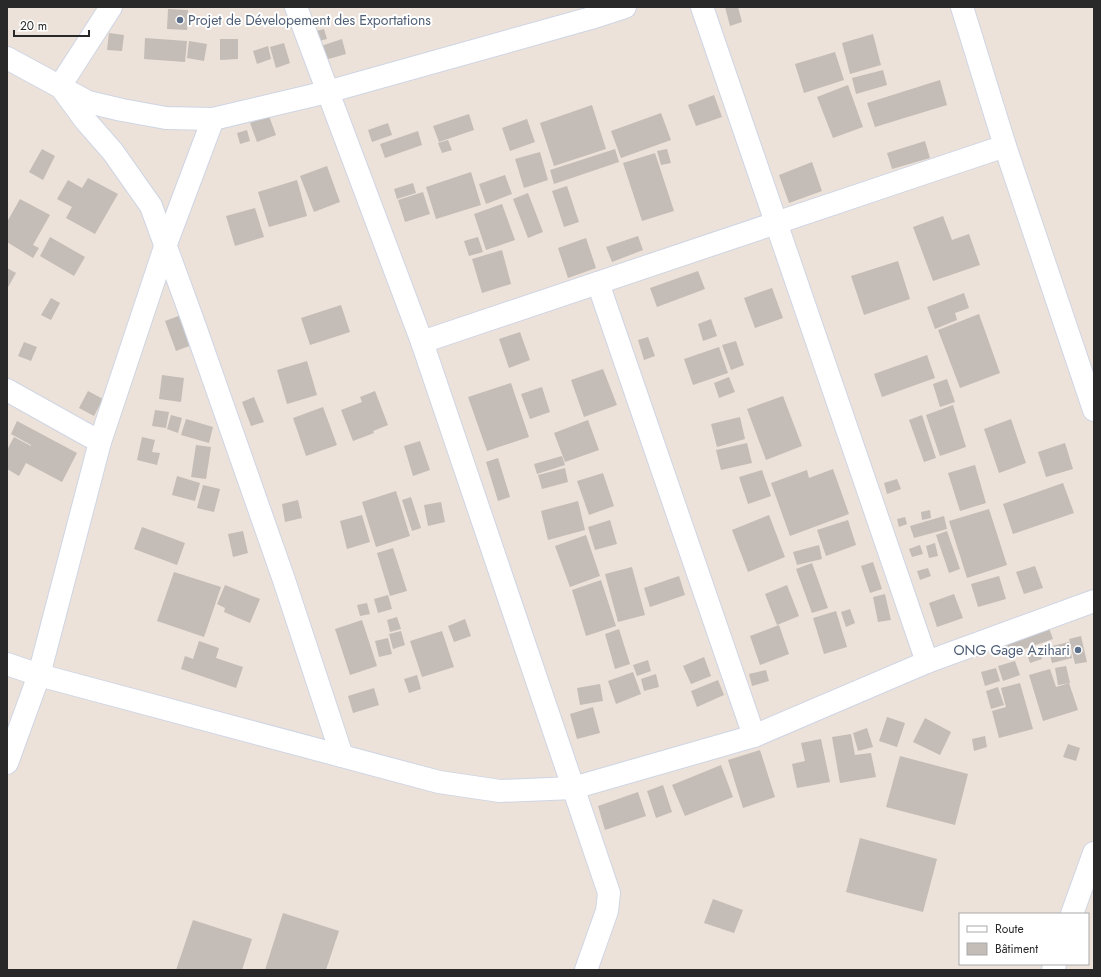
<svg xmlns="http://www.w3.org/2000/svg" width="1101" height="977" viewBox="0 0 1101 977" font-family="Jost,sans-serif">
<rect width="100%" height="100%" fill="#ede2d9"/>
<g fill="#c4bcb6">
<polygon points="725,7 738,7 742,22 730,26"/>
<polygon points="168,9 188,10 187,30 167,29"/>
<polygon points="324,29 327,39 319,41 316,31"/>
<polygon points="109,33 124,35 122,51 107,50"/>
<polygon points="873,34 881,65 850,74 842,43"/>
<polygon points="145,38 187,41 185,62 144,59"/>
<polygon points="220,39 238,39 238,59 220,60"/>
<polygon points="342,39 346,54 325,60 321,46"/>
<polygon points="189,41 207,44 204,61 187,58"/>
<polygon points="284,43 290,63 276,68 270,47"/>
<polygon points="268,46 271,59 257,64 253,51"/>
<polygon points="835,52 844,80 804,93 795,64"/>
<polygon points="883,70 887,85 856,94 852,78"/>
<polygon points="940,80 947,105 875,127 867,103"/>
<polygon points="848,85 863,127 833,138 817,97"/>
<polygon points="714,95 722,117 696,126 688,105"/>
<polygon points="592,105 606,149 554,166 540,123"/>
<polygon points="661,113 671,140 621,158 611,131"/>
<polygon points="469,114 474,130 439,142 433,126"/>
<polygon points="269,116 276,135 257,142 250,123"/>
<polygon points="527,119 535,142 510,151 502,128"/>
<polygon points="388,123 392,135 372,142 368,130"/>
<polygon points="247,130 250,141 240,144 237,133"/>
<polygon points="418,131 422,145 385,158 380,144"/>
<polygon points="448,140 452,150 442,153 438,143"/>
<polygon points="925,141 930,158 892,169 887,153"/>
<polygon points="42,149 55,156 43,180 29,172"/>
<polygon points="615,149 619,162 554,184 550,170"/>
<polygon points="667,149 671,163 661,165 657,151"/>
<polygon points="540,152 548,180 524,188 515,159"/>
<polygon points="655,153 674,211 642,221 623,163"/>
<polygon points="812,162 822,191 789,203 779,175"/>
<polygon points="327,166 340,202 314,212 300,176"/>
<polygon points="471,172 481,205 436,219 426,187"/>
<polygon points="505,175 512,194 486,204 479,184"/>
<polygon points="88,178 118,194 95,234 66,218 72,207 57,199 68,180 82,188"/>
<polygon points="297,180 307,216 269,227 258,192"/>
<polygon points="413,183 416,193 397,199 394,189"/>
<polygon points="567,186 579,222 564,227 552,191"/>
<polygon points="423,192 430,214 405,222 398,200"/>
<polygon points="528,193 543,232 528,238 513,199"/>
<polygon points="20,199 50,215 33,245 39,248 33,258 7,242 7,222"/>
<polygon points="502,204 515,240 486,250 474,214"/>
<polygon points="255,208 264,237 235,246 226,216"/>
<polygon points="943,216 952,240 969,234 980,265 933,281 913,227"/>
<polygon points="638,236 643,250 612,262 606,247"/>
<polygon points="50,237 85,257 74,276 40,256"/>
<polygon points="478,237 483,252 469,256 464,241"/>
<polygon points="586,238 596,268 568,278 558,248"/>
<polygon points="502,250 511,284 482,293 472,259"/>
<polygon points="898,261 910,299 864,315 851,276"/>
<polygon points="7,268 16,273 7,289"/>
<polygon points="698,271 705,289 657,307 650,288"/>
<polygon points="772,288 783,318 755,328 744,298"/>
<polygon points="964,293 969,308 955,313 957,320 935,329 927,307"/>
<polygon points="51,298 60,303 51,320 41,315"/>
<polygon points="341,305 350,332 310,345 301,318"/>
<polygon points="979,314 1000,373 960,388 938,330"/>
<polygon points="181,315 192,345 176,351 165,321"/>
<polygon points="711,319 717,336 703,341 698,324"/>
<polygon points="520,332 530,360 509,368 499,339"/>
<polygon points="648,337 655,356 644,360 638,340"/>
<polygon points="736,341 744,365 731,370 722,345"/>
<polygon points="24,342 37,347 31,361 18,356"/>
<polygon points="719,347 728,373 693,385 684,359"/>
<polygon points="927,355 935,378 882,397 874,374"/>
<polygon points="307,361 317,395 287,404 277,370"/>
<polygon points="603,369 617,405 584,417 571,380"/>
<polygon points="162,375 184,378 181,402 159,399"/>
<polygon points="729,377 735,392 719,398 714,383"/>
<polygon points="947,379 955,402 940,407 933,384"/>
<polygon points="511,383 529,437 487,451 468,397"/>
<polygon points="542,387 550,412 530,419 521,394"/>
<polygon points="88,391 103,399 94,416 79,408"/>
<polygon points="375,391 388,425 373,431 374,433 353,441 341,410 362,402 360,397"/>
<polygon points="783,396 802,446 766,460 747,409"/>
<polygon points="254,397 264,422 251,426 242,402"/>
<polygon points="953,405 966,447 940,456 926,415"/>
<polygon points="323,407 337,445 306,456 293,418"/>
<polygon points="155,410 169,412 166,428 152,426"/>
<polygon points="171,415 182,418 178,433 167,429"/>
<polygon points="922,415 936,458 924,462 909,420"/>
<polygon points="740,417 745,439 717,447 711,424"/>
<polygon points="186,419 213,427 209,443 181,435"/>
<polygon points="1011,419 1026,463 999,473 984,429"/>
<polygon points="588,420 599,450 565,462 554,433"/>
<polygon points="17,421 77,453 62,482 26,463 19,476 7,469 7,450 14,437 31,446 31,445 11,434"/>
<polygon points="142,437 155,440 152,452 160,453 157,465 137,460"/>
<polygon points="420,441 430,470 413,476 404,446"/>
<polygon points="747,443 752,463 721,470 716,450"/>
<polygon points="1065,443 1073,469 1046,477 1038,452"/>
<polygon points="196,445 211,447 206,479 191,477"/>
<polygon points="562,456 565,465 537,474 534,464"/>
<polygon points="498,458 510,497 498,501 486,462"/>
<polygon points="975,465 986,503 960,511 948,473"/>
<polygon points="565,468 568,482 542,489 538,475"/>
<polygon points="833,469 849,514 790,536 771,483 807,470 809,478"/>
<polygon points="762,470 771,496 748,504 739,477"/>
<polygon points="603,473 614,506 589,515 577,481"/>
<polygon points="177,476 200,483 195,501 172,495"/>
<polygon points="897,479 901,489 887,494 884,483"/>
<polygon points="1063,483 1074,513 1013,534 1003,504"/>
<polygon points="203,485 220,489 214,512 197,508"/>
<polygon points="396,491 410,536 376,547 362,502"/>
<polygon points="411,497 421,528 412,531 402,500"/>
<polygon points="298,500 302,518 285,522 282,504"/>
<polygon points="578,501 585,530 548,540 541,511"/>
<polygon points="441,502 445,522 428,526 424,505"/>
<polygon points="989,509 1007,565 967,578 949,521"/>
<polygon points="930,510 931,518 922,520 921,512"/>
<polygon points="362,515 370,542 347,549 340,521"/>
<polygon points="769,515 785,557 748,572 732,530"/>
<polygon points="944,516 947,529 914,538 910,526"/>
<polygon points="905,517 907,524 899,527 897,519"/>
<polygon points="610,520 617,544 595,550 588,527"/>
<polygon points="848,520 856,545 826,556 817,530"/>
<polygon points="142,527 185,543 177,565 134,549"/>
<polygon points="243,531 248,553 233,557 228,534"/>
<polygon points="947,531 960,569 949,573 936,535"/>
<polygon points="586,535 600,576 570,587 555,546"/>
<polygon points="935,543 938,556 929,558 926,546"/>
<polygon points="819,545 822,559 797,565 793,552"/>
<polygon points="920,545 923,554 912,557 909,549"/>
<polygon points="393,548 407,591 390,596 377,553"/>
<polygon points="873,562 882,589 870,593 861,566"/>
<polygon points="812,563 828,608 812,613 796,569"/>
<polygon points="1035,566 1043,588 1024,594 1016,572"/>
<polygon points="632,567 645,615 618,622 605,574"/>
<polygon points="928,568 931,576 920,580 917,571"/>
<polygon points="174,572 221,587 204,637 157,621"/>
<polygon points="679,576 685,595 650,607 644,588"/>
<polygon points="999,576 1006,599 978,607 971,584"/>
<polygon points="601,580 616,626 586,636 572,590"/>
<polygon points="225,585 260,599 250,623 224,612 225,608 217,604"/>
<polygon points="787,585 799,616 777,625 765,594"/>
<polygon points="885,594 891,620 878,622 873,597"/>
<polygon points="954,594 963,618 937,627 929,603"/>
<polygon points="388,595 392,609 378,613 374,599"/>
<polygon points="367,603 370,614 360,616 357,605"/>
<polygon points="850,609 855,623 846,627 841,612"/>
<polygon points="836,611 847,647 824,654 813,618"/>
<polygon points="397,617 401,629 390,632 387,620"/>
<polygon points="465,619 471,636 454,642 448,626"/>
<polygon points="362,620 377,666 350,675 335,629"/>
<polygon points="779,625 789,654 760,665 750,636"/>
<polygon points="1049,628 1053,639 1010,654 1006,642"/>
<polygon points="619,629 630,664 615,669 605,634"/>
<polygon points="401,631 405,645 393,649 389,634"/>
<polygon points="442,631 454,667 422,677 410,641"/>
<polygon points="1081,636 1087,662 1075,664 1069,639"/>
<polygon points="388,638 392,654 379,657 375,641"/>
<polygon points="199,641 219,648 216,658 243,667 236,688 181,669 185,656 193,659"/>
<polygon points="1069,642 1072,658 1052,663 1048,647"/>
<polygon points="1039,651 1042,659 1030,663 1027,654"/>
<polygon points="704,657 711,676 691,684 683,666"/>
<polygon points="648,660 651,671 637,676 633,665"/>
<polygon points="1015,661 1020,675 1003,681 998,666"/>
<polygon points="1066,666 1070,683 1058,685 1055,668"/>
<polygon points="996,668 1000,681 985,686 981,672"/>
<polygon points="1050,669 1056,687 1069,683 1078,710 1043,721 1029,675"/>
<polygon points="766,670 769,681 752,686 749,674"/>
<polygon points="633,672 641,694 616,704 608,681"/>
<polygon points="656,674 659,687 644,691 641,679"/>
<polygon points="417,675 421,689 409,693 404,679"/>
<polygon points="718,680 724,695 697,707 691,691"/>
<polygon points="1020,683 1033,729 999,738 992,711 1006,707 1001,688"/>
<polygon points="600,684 603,701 580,705 577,688"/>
<polygon points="998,687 1004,705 991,709 986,691"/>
<polygon points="374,688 379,705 353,713 348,696"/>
<polygon points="593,707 600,733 577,739 570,714"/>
<polygon points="887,717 905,723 897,747 879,741"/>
<polygon points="925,718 951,732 940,755 913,742"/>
<polygon points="867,728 873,747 858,751 853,733"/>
<polygon points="851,734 855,755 871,753 876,777 840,783 832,737"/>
<polygon points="985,736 987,747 974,751 972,739"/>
<polygon points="821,739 830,782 797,788 792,764 805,761 801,743"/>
<polygon points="1068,744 1080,748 1076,761 1063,757"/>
<polygon points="760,750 775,797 743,808 728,760"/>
<polygon points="900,756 968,774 955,825 886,807"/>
<polygon points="721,765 733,797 685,816 672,785"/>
<polygon points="663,785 672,812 656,818 647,791"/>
<polygon points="638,792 646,816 605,830 598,806"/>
<polygon points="860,838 937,859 923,912 846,892"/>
<polygon points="713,899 743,910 734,933 704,923"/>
<polygon points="283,913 339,931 326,970 265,970"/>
<polygon points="193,920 252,939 242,970 176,970"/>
</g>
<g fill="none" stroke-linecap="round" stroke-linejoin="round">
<defs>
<g id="minor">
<polyline points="111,7 60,86 85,120 113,152 151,206 192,318 284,580 342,756"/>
<polyline points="296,7 422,342 609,893 607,911 586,970"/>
<polyline points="702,7 927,662"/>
<polyline points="7,58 88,102 122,110 166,118 213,119 327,92 591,18 625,7"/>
<polyline points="598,283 754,736"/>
<polyline points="422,342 1005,146"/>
<polyline points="7,390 100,442"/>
<polyline points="7,664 39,675 439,782 500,791 573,788 754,736 927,662 1094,601"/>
<polyline points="7,763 39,675 100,442 166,244 213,119"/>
<polyline points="1072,914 1094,853"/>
<polyline points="1053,970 1055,964"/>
</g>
<polyline id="tertiary" points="962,7 1005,146 1094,410"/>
</defs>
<use href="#minor" stroke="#ced5e4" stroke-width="24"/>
<use href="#tertiary" stroke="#ced5e4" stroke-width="24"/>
<use href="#minor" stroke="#fff" stroke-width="22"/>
<use href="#tertiary" stroke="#fff" stroke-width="22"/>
</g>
<g fill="#5c6f8a" stroke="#fff" stroke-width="1.5">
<circle cx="180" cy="20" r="4"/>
<circle cx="1078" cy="650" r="4"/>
</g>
<g text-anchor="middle" stroke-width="4" stroke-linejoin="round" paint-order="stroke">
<g font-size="14" fill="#4e5e75" stroke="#fff" text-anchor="start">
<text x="188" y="25">Projet de Dévelopement des Exportations</text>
<text x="1070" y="655" text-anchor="end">ONG Gage Azihari</text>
</g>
</g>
<rect width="1101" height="977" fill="none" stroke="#292929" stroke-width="16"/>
<rect x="959" y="913" width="130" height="52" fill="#ffffff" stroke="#a9a9a9"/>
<rect x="967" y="926" width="20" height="6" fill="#ffffff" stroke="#a9a9a9"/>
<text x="995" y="933" font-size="12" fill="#292929">Route</text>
<rect x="967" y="943" width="20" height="12" fill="#c4bcb6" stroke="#a9a9a9"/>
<text x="995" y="953" font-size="12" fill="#292929">Bâtiment</text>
<path d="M14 30v6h75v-6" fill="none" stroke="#292929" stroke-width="2"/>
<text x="20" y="30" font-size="12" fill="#292929" stroke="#ffffff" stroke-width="3" paint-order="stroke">20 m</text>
</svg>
